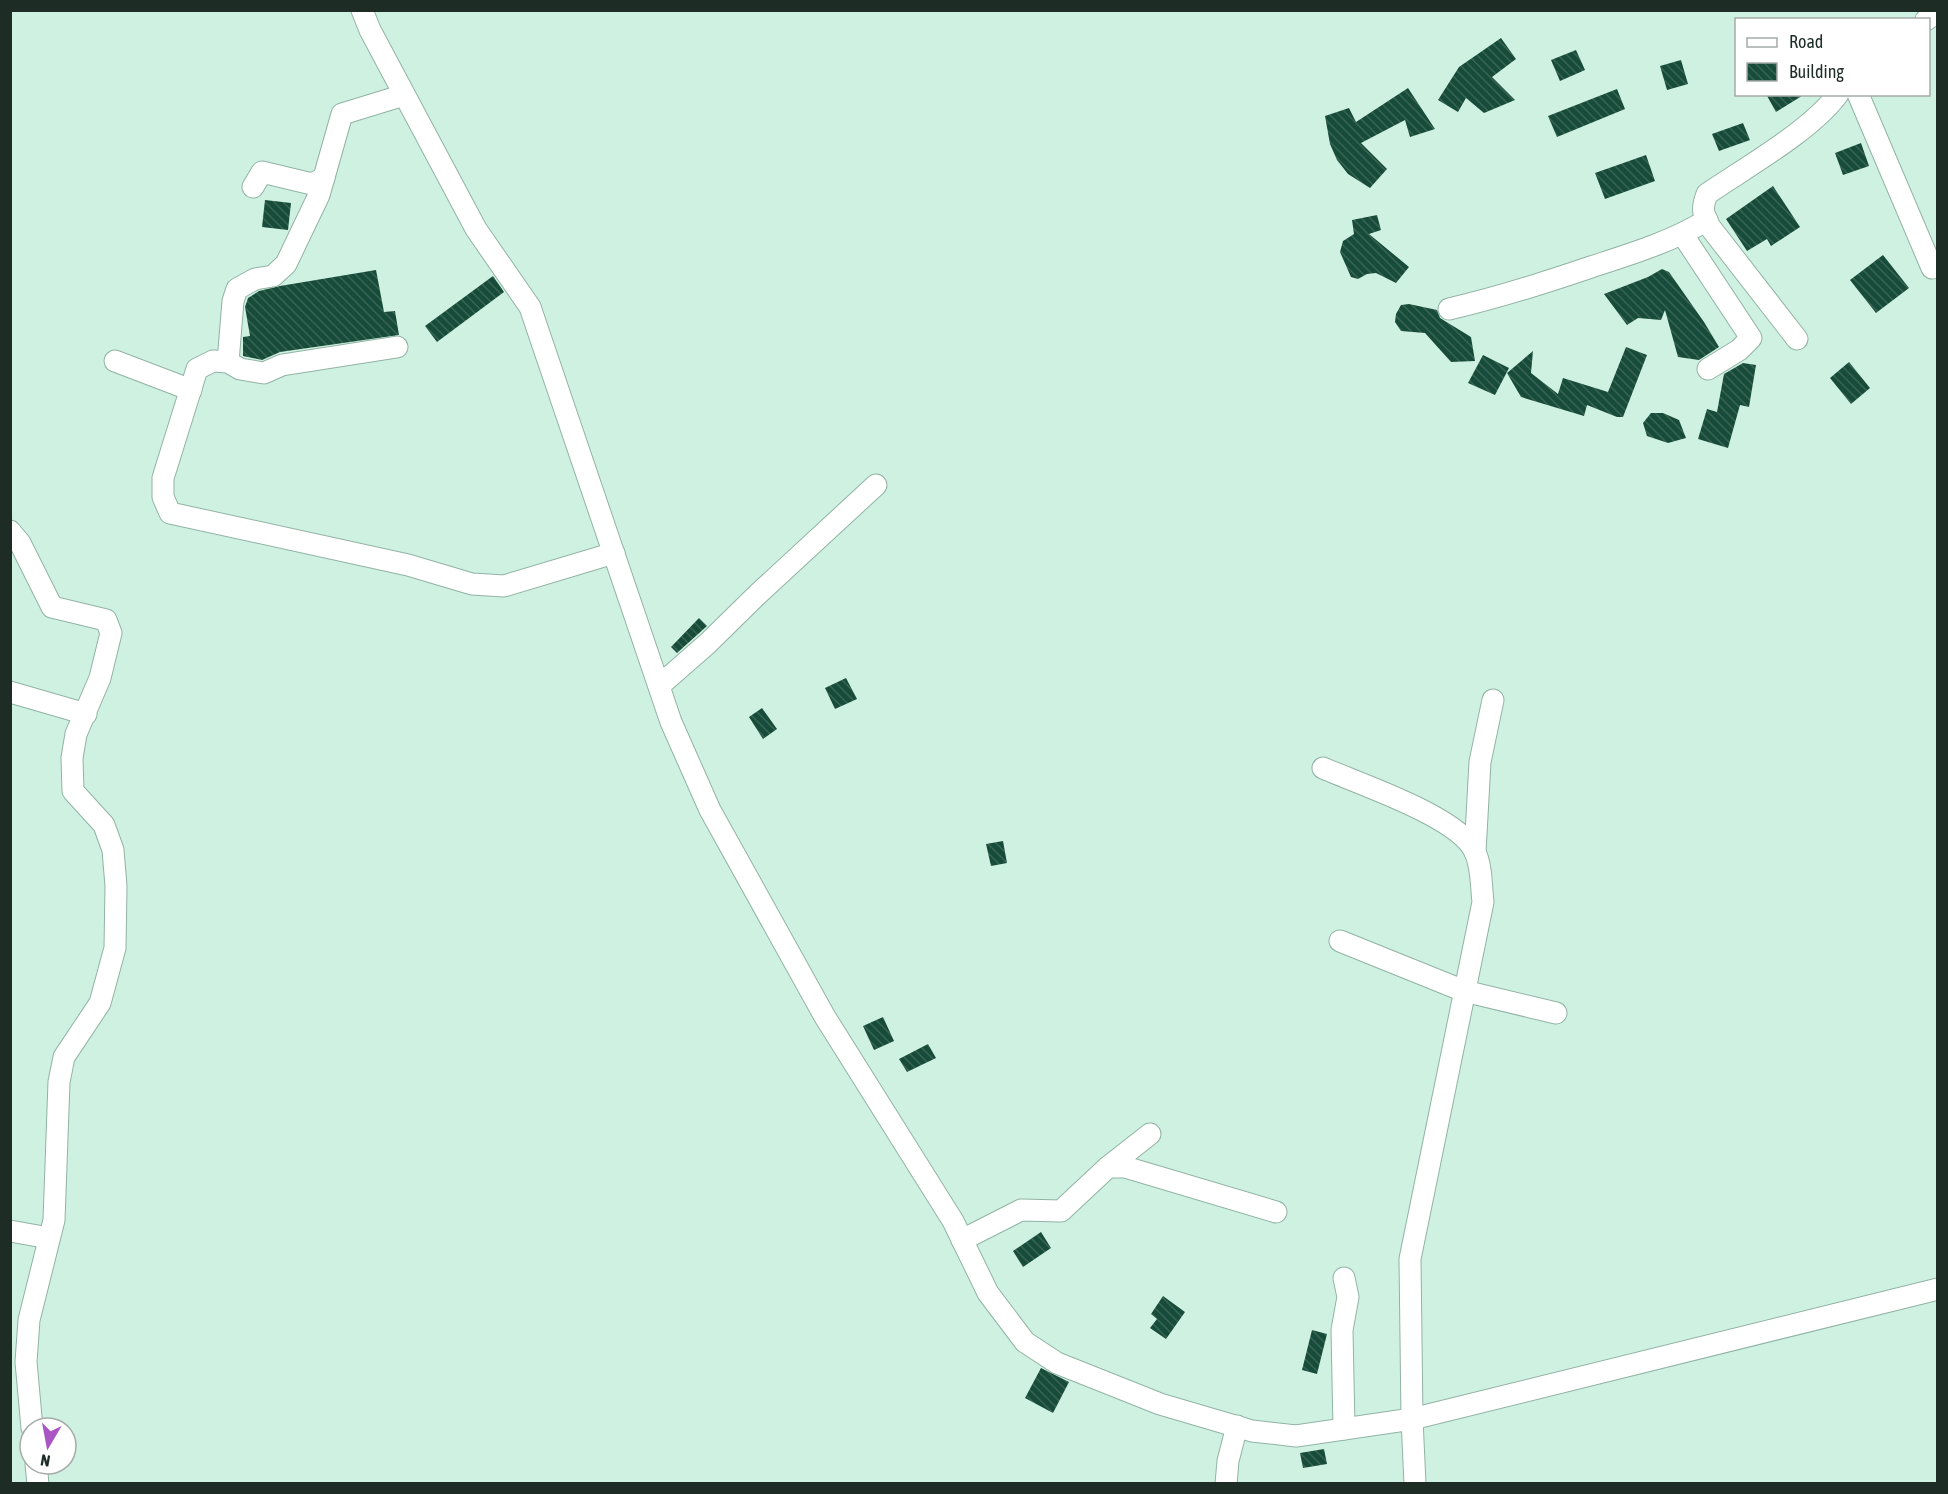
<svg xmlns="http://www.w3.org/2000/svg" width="1948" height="1494" viewBox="0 0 1948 1494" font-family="'Asap Condensed',sans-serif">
<defs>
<pattern id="building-back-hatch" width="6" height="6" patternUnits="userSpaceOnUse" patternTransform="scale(1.5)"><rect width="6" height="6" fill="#184c3a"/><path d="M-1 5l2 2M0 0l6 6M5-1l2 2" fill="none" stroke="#396354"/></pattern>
</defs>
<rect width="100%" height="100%" fill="#cff1e2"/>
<g fill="url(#building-back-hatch)">
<polygon points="1501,38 1516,59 1492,77 1515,100 1484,113 1466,98 1458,112 1438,100 1459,67"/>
<polygon points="1576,50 1585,70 1560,81 1551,60"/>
<polygon points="1681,60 1688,84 1667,90 1660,66"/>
<polygon points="1408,88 1435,129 1410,137 1405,120 1361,143 1387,169 1370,188 1348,174 1337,160 1330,144 1325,116 1349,108 1356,122"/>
<polygon points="1617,89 1625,109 1557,137 1548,116"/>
<polygon points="1766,94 1805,94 1776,112"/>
<polygon points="1743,123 1750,140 1719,151 1712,134"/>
<polygon points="1861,143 1869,166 1843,175 1835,153"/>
<polygon points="1646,155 1655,181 1605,199 1595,173"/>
<polygon points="1773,186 1800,227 1771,246 1767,239 1747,251 1726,219"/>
<polygon points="265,200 291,203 288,230 262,227"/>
<polygon points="1377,215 1381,230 1369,234 1409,267 1396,283 1376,273 1367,274 1358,279 1351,277 1340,252 1343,241 1354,234 1352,220"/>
<polygon points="1883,255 1909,288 1876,313 1850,280"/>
<polygon points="1662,269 1669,272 1704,322 1719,347 1699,360 1678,357 1665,310 1661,320 1638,318 1627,325 1604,294 1648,277"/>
<polygon points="376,270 384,312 395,311 399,335 280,352 262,360 243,356 243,337 250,336 245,307 248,298 259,291 280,286"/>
<polygon points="493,276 504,292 437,342 425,326"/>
<polygon points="1409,304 1437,310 1440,318 1471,337 1475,361 1451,362 1425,333 1401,331 1395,322 1396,314 1401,305"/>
<polygon points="1626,347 1647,355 1623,417 1617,417 1587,405 1584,416 1521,397 1507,373 1533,351 1531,373 1558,394 1563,378 1608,392"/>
<polygon points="1483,355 1509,368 1495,395 1468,383"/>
<polygon points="1849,362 1870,388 1851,404 1830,378"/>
<polygon points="1743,363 1756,365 1749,407 1740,405 1728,448 1698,439 1707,409 1717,412 1724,374"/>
<polygon points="1651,413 1663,413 1679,420 1686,438 1668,443 1647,436 1643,423"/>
<polygon points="699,618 707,626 677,653 671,647"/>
<polygon points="846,678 857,699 835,709 825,688"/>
<polygon points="762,708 777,729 763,739 749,717"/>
<polygon points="1003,841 1007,863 991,866 986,844"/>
<polygon points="883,1017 894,1041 874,1050 863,1026"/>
<polygon points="928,1044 936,1058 907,1072 899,1059"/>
<polygon points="1041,1232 1051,1248 1023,1267 1013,1251"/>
<polygon points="1163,1296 1185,1312 1166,1339 1150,1328 1157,1319 1151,1314"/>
<polygon points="1312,1330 1327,1334 1317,1374 1302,1370"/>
<polygon points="1041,1368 1069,1382 1053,1413 1025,1398"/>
<polygon points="1324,1449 1327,1464 1303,1468 1300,1453"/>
</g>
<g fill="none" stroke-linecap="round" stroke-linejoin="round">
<defs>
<g id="street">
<polyline points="362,10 370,30 476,229 530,307 671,722 710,810 825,1017 953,1221 988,1293 1025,1342 1057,1363 1160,1404 1252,1431 1296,1436 1412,1419 1938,1289"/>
<polyline points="1926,20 1938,11"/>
<polyline points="1858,94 1932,268"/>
<polyline points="253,187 262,172 312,184 324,178"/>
<polyline points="1683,235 1751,338 1739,350 1708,369"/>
<path d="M1449,309C1497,298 1544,283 1591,267C1631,254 1671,242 1707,220"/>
<path d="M1797,339L1710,227C1703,213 1701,210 1707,194C1745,168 1812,130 1838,94"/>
<polyline points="397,347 282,365 264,373 240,369 228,362 213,361 197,369 163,478 163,497 170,513 408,565 472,584 504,586 614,553"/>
<polyline points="115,361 191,390"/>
<polyline points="228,362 233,301 237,289 255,279 273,276 286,264 319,195 342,114 404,95"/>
<polyline points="10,531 20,543 52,607 106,620 111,633 100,678 76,734 72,758 73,791 104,825 113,850 116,886 115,948 100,1003 64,1057 59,1082 54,1220 29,1320 26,1362 32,1428"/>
<polyline points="659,686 707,644 758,594 876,485"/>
<polyline points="10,692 86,714"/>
<path d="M1323,768C1359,784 1460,817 1475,852C1482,867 1481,886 1483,902L1410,1259L1412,1419L1415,1484"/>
<polyline points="1475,852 1480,762 1493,700"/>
<polyline points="1340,941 1464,991 1556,1013"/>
<polyline points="1108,1167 1150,1134"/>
<polyline points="10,1231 49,1238"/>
<polyline points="962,1240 1021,1210 1061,1211 1108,1167 1125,1167 1276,1212"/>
<polyline points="1344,1429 1342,1330 1348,1297 1344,1278"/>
<polyline points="36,1464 38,1484"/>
<polyline points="1226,1484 1228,1461 1237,1426"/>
</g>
</defs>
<use href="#street" stroke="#91b3a4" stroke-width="23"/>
<use href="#street" stroke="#fff" stroke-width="21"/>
</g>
<rect width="1948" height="1494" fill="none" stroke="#1e2c26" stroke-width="24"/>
<rect x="1735" y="18" width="195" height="78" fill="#ffffff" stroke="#a5aba8" stroke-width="1.5"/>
<rect x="1747" y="38" width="30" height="9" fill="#ffffff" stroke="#a5aba8" stroke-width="1.5"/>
<text x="1789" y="48" font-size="18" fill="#1e2c26">Road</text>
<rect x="1747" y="63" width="30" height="18" fill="url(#building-back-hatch)" stroke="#a5aba8" stroke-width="1.5"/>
<text x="1789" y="78" font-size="18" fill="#1e2c26">Building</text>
<g transform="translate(48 1446) rotate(190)"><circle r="28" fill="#ffffff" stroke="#a5aba8" stroke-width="1.5"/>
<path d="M0-4.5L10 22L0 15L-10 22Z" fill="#aa55c4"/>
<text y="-9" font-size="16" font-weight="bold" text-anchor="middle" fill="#1e2c26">N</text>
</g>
</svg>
